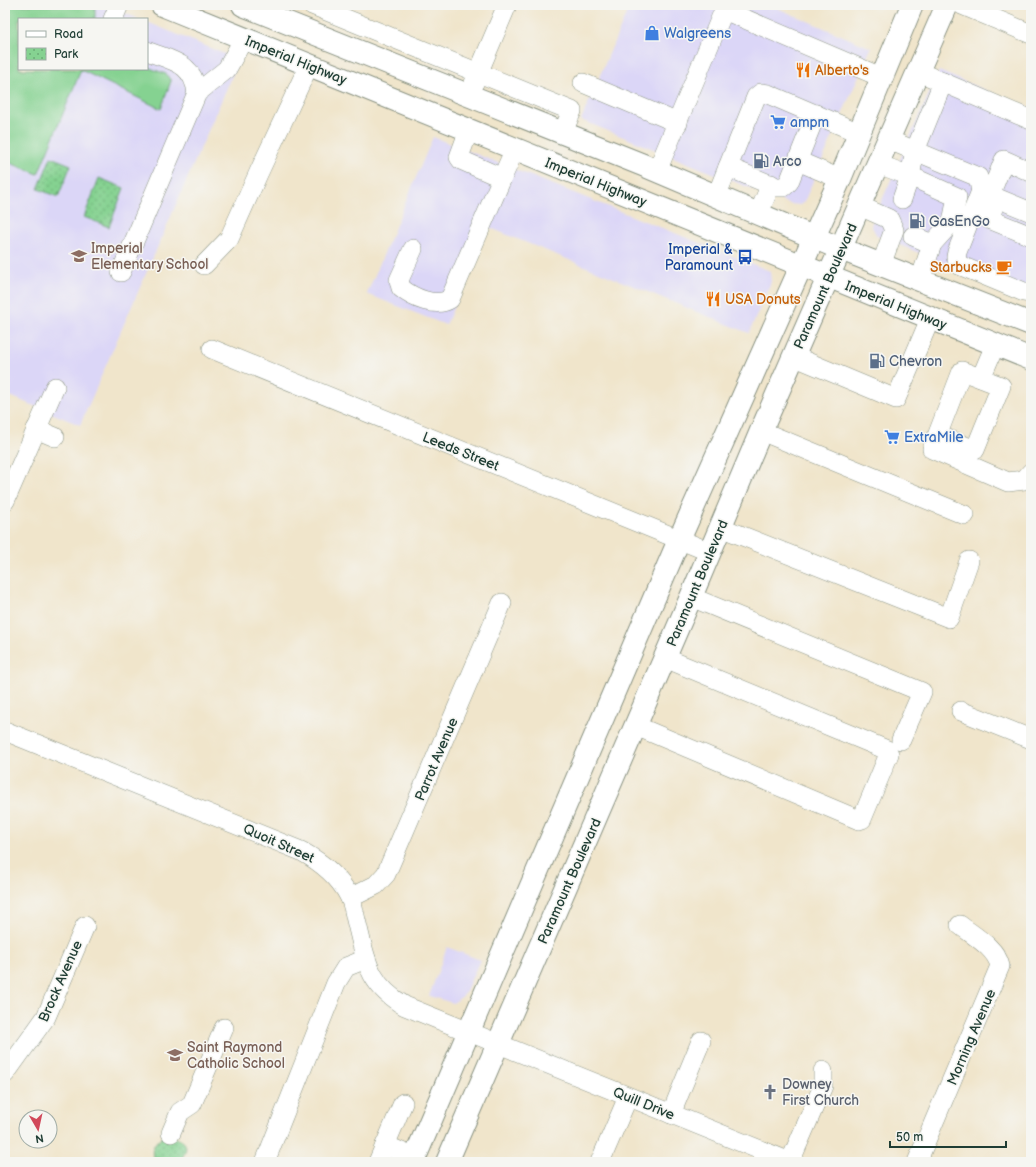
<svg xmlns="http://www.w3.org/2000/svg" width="1036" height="1167" viewBox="0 0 1036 1167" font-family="'Balsamiq Sans',sans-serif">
<defs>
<pattern id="park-dots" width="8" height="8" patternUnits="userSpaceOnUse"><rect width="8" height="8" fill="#85d291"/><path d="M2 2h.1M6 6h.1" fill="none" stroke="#6cac77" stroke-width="1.8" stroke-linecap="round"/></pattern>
</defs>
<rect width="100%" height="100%" fill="#f6f6f2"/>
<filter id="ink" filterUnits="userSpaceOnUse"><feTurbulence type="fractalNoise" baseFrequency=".025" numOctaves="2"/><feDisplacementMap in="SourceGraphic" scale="8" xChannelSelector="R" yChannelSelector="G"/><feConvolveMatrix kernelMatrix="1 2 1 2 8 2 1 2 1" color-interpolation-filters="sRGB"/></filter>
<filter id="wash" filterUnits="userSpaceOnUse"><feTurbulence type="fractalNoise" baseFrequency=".012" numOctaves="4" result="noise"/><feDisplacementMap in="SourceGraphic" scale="16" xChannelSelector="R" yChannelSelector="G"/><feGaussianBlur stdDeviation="0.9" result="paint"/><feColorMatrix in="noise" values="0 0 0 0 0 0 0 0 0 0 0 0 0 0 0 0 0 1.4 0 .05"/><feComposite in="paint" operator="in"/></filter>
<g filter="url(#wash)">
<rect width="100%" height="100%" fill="#f0e5cb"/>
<g fill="#dbd6f7">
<polygon points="5,5 105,5 139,19 19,19 19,69 147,69 147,22 239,60 80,425 5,394"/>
<polygon points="630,5 770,5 871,48 804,202 800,205 790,204 581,120"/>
<polygon points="939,71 1031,109 1031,298 877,236 871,225"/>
<polygon points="433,137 770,271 771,282 749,333 488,227 446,325 367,294"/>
<polygon points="447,947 480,960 464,995 453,1003 429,996"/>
</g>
<polygon fill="#85d291" stroke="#528862" points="5,5 95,5 95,19 19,19 19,69 147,69 147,67 166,74 171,81 161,109 81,70 38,174 5,161"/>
<g fill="url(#park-dots)" stroke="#528862">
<polygon points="51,157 71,165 58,197 38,189"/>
<polygon points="99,178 124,188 109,227 84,217"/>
<path d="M166,1135C171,1135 174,1137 178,1139C191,1144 185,1152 180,1162H161L153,1157C150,1147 157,1139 166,1135Z"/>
</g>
</g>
<g filter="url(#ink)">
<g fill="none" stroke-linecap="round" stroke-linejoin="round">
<defs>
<g id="minor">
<polyline points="312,5 572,111 562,134"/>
<polyline points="727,5 724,10 883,78"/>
<polyline points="962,5 1031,34"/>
<polyline points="113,19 119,5"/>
<polyline points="919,72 1031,120"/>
<polyline points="474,83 507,5"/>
<polyline points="583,83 678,123"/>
<polyline points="197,93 227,69 244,38"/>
<polyline points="469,130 459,157 461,160 502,178 515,149"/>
<polyline points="889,140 978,177 981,191 990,195 1004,160 1031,172"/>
<polyline points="798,161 840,179"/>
<polyline points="878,164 910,176 957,197 952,222 932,244"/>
<polyline points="728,167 776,187 784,187 789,182 816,114"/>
<polyline points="657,171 724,10"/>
<polyline points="981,191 957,252 956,257 959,265 1024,292 1031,293"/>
<polyline points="990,195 997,198 989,219 1031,236"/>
<polyline points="716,197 756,97 761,93 768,94 859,133"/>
<polyline points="997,198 1031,212"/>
<polyline points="902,199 910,176 915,151 943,82"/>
<polyline points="860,206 889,219 894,230 881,265"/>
<polyline points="758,215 771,184"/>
<polyline points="913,236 932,244 920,280"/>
<path d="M413,249L399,280L401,288C413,298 436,308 450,299L502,178"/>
<polyline points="204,265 229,239 259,172 309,65"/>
<path d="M121,272L197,93C193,62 172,61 147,51"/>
<polyline points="212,349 710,552"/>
<polyline points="793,356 896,399 930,319"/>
<polyline points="981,378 995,345"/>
<polyline points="36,429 55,437"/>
<polyline points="761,431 965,515"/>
<polyline points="938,435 975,450 1001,386 962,371 932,449 1008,482 1024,480 1031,472"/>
<polyline points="5,501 55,387"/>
<polyline points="720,527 949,618 969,561"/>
<polyline points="691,597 922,692 901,740"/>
<polyline points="961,711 1031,739"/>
<polyline points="636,726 859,820 862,819 889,754 887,750 665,658"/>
<path d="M5,731L301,851C321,862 338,875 349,896C353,903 354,912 356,920C366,959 367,984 405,1006L790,1162L823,1086V1071"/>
<polyline points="350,898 376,885 386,874 502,603"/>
<polyline points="5,1074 46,1017 85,926"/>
<polyline points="671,1114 701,1041"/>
<polyline points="171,1133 180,1112 192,1104 224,1028"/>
<polyline points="385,1145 415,1158"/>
<polyline points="265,1162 336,983 346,967 366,959"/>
<polyline points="378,1162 403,1103"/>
<polyline points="600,1162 628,1097"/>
<path d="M917,1162L1000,966C996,948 974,936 960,925"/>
</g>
<g id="major">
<polyline points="162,5 1031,359"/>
<polyline points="243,5 643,165 841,249 1031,324"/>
<polyline points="413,1162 679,540 840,179 912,5"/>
<polyline points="447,1162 691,597 761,431 947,5"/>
</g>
</defs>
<use href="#minor" stroke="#889180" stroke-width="20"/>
<use href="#major" stroke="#889180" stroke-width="24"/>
<use href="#minor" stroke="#fff" stroke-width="19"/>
<use href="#major" stroke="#fff" stroke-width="22"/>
</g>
</g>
<defs>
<symbol id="shop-bare" viewBox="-9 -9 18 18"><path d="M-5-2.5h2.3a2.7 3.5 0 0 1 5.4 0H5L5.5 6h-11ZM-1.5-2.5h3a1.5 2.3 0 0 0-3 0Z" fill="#3f7fe0" stroke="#f6f6f2" stroke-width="2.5" paint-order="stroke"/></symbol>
<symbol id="restaurant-bare" viewBox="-9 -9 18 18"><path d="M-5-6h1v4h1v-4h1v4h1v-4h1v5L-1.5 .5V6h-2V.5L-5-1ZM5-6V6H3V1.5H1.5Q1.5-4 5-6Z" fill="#e8710a" stroke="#f6f6f2" stroke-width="2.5" paint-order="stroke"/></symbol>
<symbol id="supermarket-bare" viewBox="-9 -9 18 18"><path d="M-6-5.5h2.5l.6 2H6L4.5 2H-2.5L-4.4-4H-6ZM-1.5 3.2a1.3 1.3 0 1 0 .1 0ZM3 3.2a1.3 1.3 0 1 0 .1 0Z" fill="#3f7fe0" stroke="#f6f6f2" stroke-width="2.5" paint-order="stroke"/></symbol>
<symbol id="fuel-bare" viewBox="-9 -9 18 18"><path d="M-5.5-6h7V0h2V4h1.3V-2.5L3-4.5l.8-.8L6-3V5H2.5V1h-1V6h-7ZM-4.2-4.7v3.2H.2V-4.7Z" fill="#5c6f8a" stroke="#f6f6f2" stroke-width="2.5" paint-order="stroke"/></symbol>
<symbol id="school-bare" viewBox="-9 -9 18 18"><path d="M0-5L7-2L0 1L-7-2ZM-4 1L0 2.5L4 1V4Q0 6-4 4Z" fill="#8d6e63" stroke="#f6f6f2" stroke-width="2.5" paint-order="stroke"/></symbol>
<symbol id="bus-bare" viewBox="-9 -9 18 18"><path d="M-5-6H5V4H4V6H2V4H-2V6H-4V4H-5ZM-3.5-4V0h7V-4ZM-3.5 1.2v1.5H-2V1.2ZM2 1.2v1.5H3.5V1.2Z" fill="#1a4fb4" stroke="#f6f6f2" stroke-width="2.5" paint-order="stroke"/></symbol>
<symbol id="cafe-bare" viewBox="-9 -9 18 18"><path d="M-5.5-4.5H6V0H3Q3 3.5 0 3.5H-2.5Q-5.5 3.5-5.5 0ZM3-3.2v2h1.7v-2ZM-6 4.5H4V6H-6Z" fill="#e8710a" stroke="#f6f6f2" stroke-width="2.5" paint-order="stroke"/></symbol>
<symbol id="church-bare" viewBox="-9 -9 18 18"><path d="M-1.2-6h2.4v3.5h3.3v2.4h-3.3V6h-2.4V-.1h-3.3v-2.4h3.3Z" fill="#6b7280" stroke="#f6f6f2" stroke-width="2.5" paint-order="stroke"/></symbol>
</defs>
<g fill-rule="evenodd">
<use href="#shop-bare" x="641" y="22" width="22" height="22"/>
<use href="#restaurant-bare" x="792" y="59" width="22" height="22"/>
<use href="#supermarket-bare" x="767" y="111" width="22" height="22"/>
<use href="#fuel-bare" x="750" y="150" width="22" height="22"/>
<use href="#fuel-bare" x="906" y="210" width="22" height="22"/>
<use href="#school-bare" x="68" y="245" width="22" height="22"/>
<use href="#bus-bare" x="734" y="246" width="22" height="22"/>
<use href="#cafe-bare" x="993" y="256" width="22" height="22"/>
<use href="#restaurant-bare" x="702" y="288" width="22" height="22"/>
<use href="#fuel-bare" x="866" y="350" width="22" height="22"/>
<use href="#supermarket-bare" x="881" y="426" width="22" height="22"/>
<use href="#school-bare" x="164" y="1044" width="22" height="22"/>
<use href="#church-bare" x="759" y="1081" width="22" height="22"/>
</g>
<g text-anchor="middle" stroke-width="3" stroke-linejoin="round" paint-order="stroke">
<g font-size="14" fill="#366cbe" stroke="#f6f6f2" text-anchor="start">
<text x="664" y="38">Walgreens</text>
<text x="790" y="127">ampm</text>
<text x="904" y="442">ExtraMile</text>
</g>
<g font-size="14" fill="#1f3d34" stroke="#f6f6f2">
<text transform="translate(296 60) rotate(22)" y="5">Imperial Highway</text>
<text transform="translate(596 182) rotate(22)" y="5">Imperial Highway</text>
<text transform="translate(825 286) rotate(-66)" y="5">Paramount Boulevard</text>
<text transform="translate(896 305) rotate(22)" y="5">Imperial Highway</text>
<text transform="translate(461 451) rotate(22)" y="5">Leeds Street</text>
<text transform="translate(697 583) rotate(-67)" y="5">Paramount Boulevard</text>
<text transform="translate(436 759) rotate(-67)" y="5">Parrot Avenue</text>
<text transform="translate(279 843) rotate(24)" y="5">Quoit Street</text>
<text transform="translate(569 881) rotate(-66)" y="5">Paramount Boulevard</text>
<text transform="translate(60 981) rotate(-66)" y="5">Brock Avenue</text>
<text transform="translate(971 1037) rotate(-67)" y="5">Morning Avenue</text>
<text transform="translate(644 1103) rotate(22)" y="5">Quill Drive</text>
</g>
<g font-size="14" fill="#c56008" stroke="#f6f6f2" text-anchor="start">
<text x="815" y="75">Alberto's</text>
<text x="992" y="272" text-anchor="end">Starbucks</text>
<text x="725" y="304">USA Donuts</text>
</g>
<g font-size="14" fill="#4e5e75" stroke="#f6f6f2" text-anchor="start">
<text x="773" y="166">Arco</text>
<text x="929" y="226">GasEnGo</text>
<text x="889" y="366">Chevron</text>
</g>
<g font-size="14" fill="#785e54" stroke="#f6f6f2" text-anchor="start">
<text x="91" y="253">Imperial<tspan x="91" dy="16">Elementary School</tspan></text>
<text x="187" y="1052">Saint Raymond<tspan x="187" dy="16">Catholic School</tspan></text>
</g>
<g font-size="14" fill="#164399" stroke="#f6f6f2" text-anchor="end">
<text x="733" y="254">Imperial &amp;<tspan x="733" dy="16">Paramount</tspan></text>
</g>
<g font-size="14" fill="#5b616d" stroke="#f6f6f2" text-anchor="start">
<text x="782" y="1089">Downey<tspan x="782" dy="16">First Church</tspan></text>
</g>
</g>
<rect width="1036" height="1167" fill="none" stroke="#f6f6f2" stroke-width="20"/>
<rect x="18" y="18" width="130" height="52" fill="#f6f6f2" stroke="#a0aca6"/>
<rect x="26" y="31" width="20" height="6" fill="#ffffff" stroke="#a0aca6"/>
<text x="54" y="38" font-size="12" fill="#1f3d34">Road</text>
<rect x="26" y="48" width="20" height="12" fill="url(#park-dots)" stroke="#a0aca6"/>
<text x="54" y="58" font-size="12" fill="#1f3d34">Park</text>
<g transform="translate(38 1129) rotate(171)"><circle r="19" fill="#f6f6f2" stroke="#a0aca6"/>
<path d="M0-3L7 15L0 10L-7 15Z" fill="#d1495b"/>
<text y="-6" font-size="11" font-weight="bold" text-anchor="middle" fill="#1f3d34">N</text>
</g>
<path d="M890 1141v6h116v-6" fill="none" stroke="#1f3d34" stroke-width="2"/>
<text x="896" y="1141" font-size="12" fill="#1f3d34" stroke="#f6f6f2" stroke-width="3" paint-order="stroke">50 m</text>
</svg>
